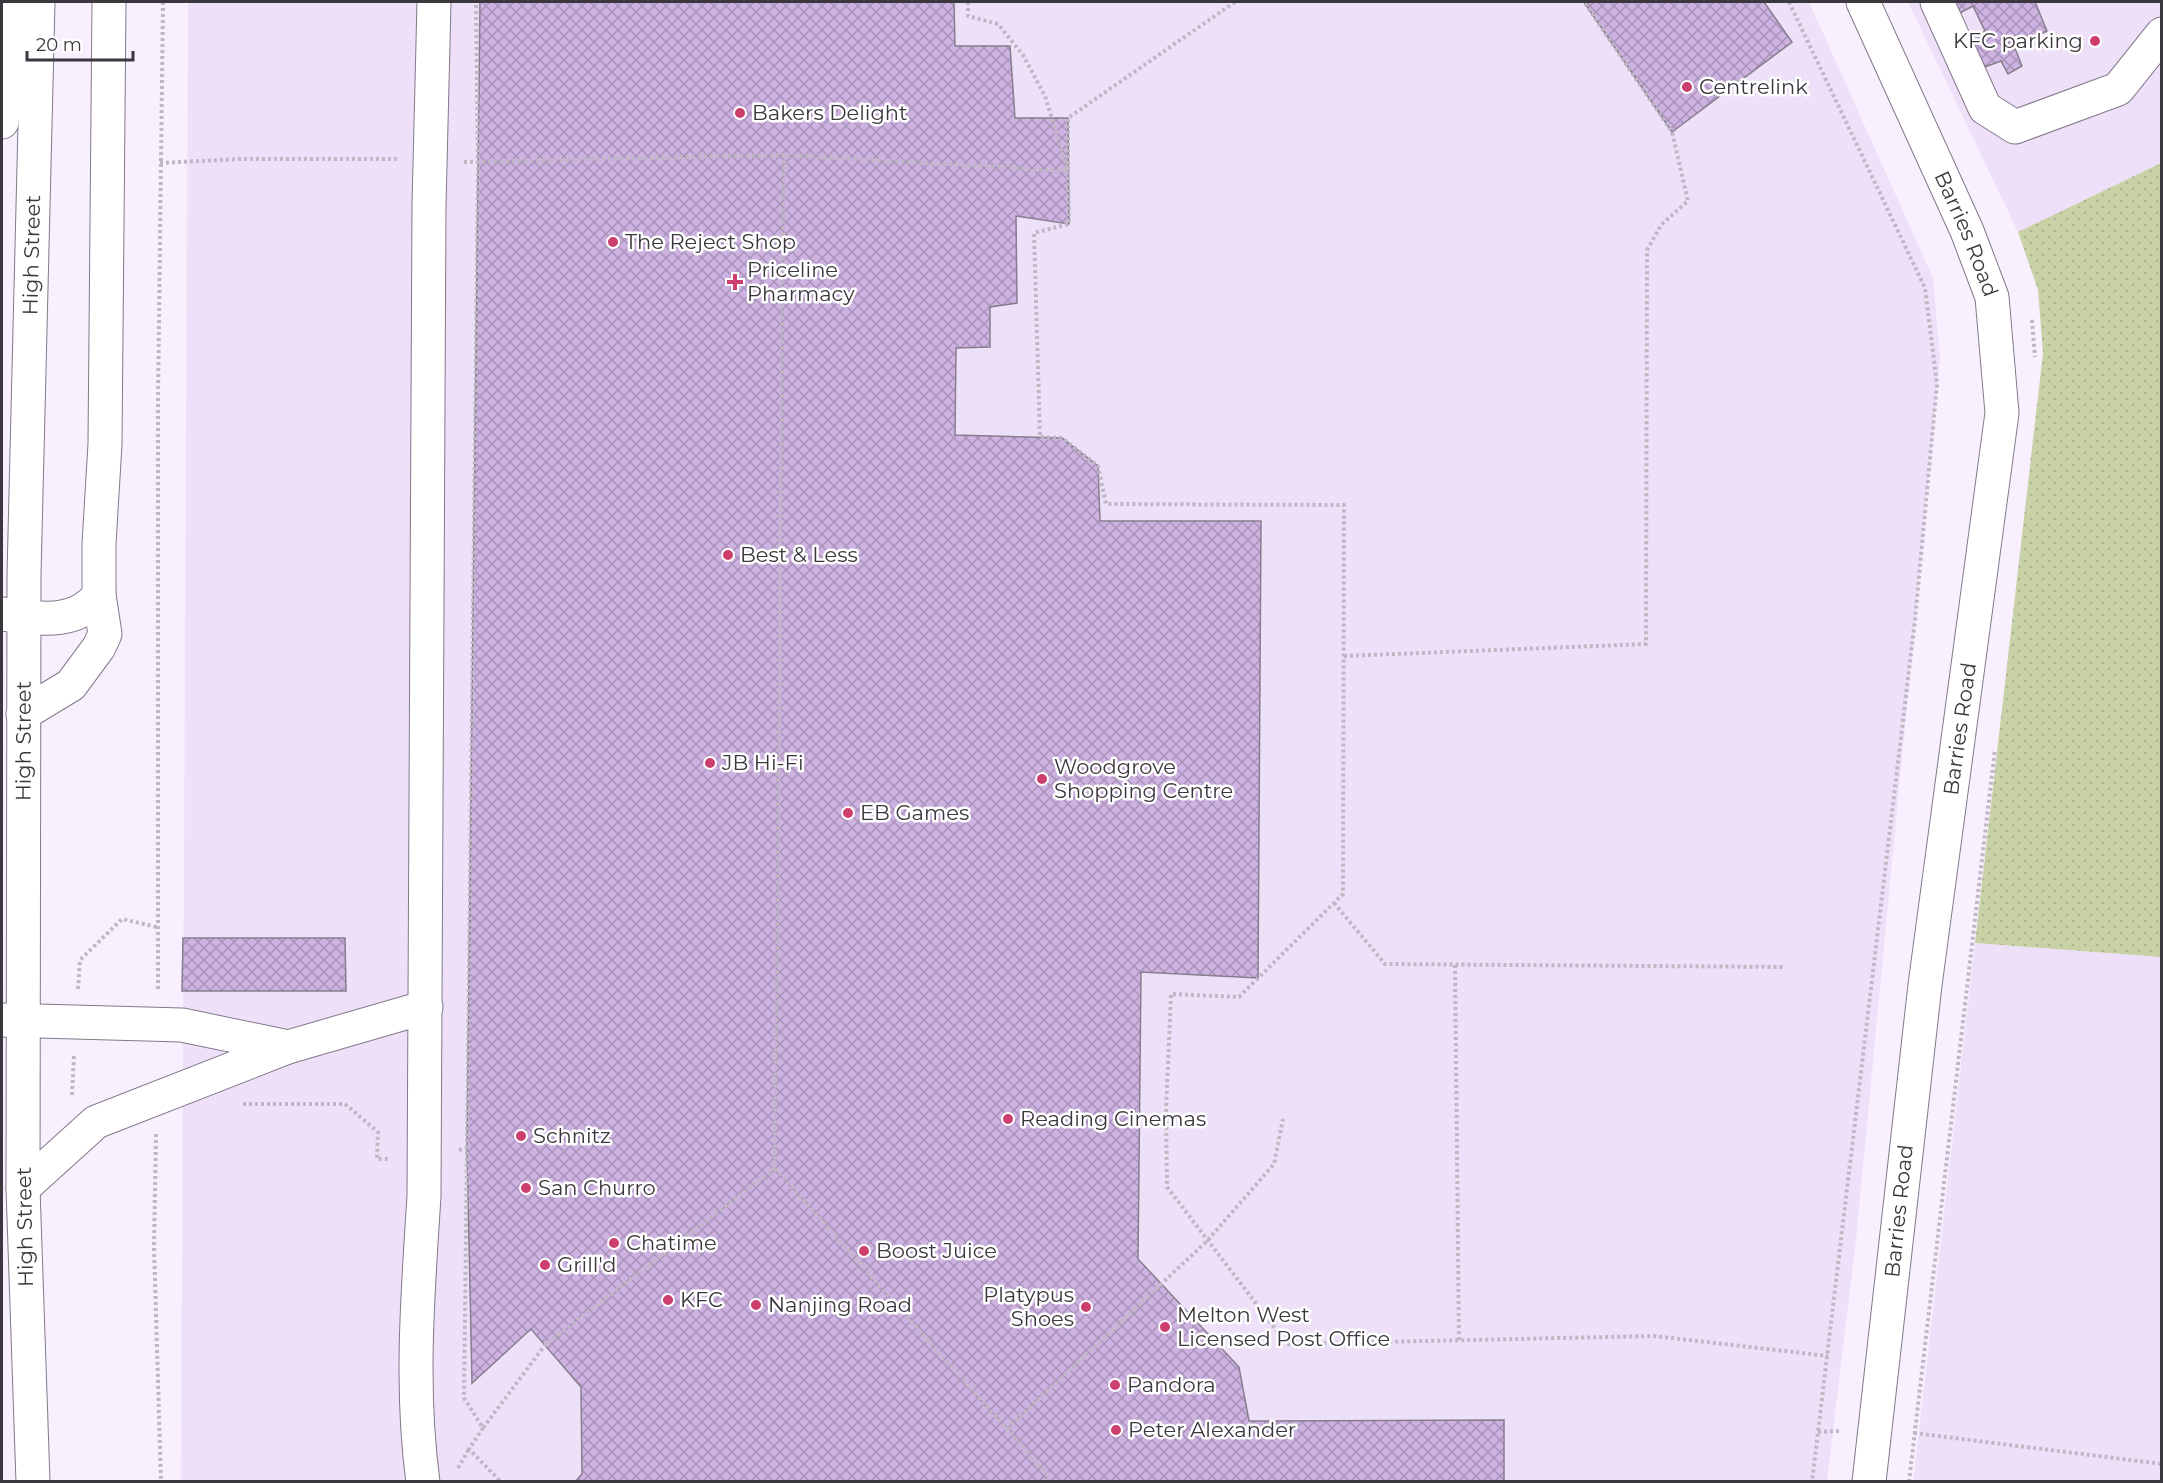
<svg xmlns="http://www.w3.org/2000/svg" width="2163" height="1483" viewBox="0 0 2163 1483" font-family="Montserrat,sans-serif">
<defs>
<pattern id="grass-dots" width="8" height="8" patternUnits="userSpaceOnUse" patternTransform="scale(1.5)"><rect width="8" height="8" fill="#c9d2a6"/><path d="M2 2h.1M6 6h.1" fill="none" stroke="#aeb590" stroke-width="1.8" stroke-linecap="round"/></pattern>
<pattern id="building-cross-hatch" width="8" height="8" patternUnits="userSpaceOnUse" patternTransform="scale(1.5)"><rect width="8" height="8" fill="#ceb3e2"/><path d="M0 0l8 8M0 8l8-8" fill="none" stroke="#a892b9"/></pattern>
</defs>
<rect width="100%" height="100%" fill="#f8f0fe"/>
<g fill="#eee0f9">
<polygon points="188,2 1809,2 1933,278 1940,358 1856,1240 1827,1481 181,1482"/>
<polygon points="1908,2 2161,2 2161,163 2018,232"/>
<polygon points="1975,943 2161,957 2161,1481 1913,1482"/>
</g>
<polygon fill="url(#grass-dots)" points="2161,163 2161,957 1975,943 2043,353 2038,290 2018,232"/>
<g fill="url(#building-cross-hatch)" stroke="#867d8d" stroke-width="1.5">
<polygon points="480,2 954,2 955,46 1010,46 1015,118 1068,118 1069,224 1016,216 1017,303 990,307 990,347 956,348 955,435 1062,438 1098,466 1100,521 1261,521 1258,978 1141,972 1138,1259 1239,1367 1249,1421 1504,1420 1504,1482 575,1482 582,1474 581,1387 531,1329 472,1383 467,1148"/>
<polygon points="1584,2 1764,2 1792,42 1672,132"/>
<polygon points="1950,2 2035,2 2047,31 2014,46 2022,66 2008,74 2001,61 1979,69 1966,40 1985,31 1973,6 1956,15"/>
<polygon points="183,938 345,938 346,991 182,991"/>
</g>
<g fill="none" stroke-linecap="round" stroke-linejoin="round">
<defs>
<g id="minor">
<path id="s1" d="M1863,2L1967,231L1992,297L2002,413L1925,985L1869,1482"/>
<polyline points="1937,2 1985,108 2015,127 2118,89 2162,34"/>
<polyline points="2,122 7,81 9,2"/>
<path d="M2,614C37,618 75,627 99,595"/>
<polyline points="23,714 71,685 99,647 105,634 99,595 99,544 105,444 109,2"/>
<polyline points="2,1020 182,1025 288,1047"/>
<polyline points="23,1188 96,1122 288,1047 426,1007"/>
<path d="M423,1482C410,1387 418,1291 424,1196L429,206L434,2"/>
</g>
<g id="major">
<path id="s2" d="M33,1482L23,1188L24,575L38,2"/>
</g>
</defs>
<use href="#minor" stroke="#827989" stroke-width="35"/>
<use href="#major" stroke="#827989" stroke-width="35"/>
<g stroke="#bfb8c4" stroke-width="4" stroke-dasharray="3 3" stroke-linecap="butt">
<polyline points="968,2 968,16 998,24 1023,55 1045,96 1068,171 1069,224 1034,233 1040,437 1062,438 1098,466 1106,504 1344,505 1343,894 1239,997 1171,994 1166,1112 1167,1187 1287,1344 1654,1336 1828,1356"/>
<polyline points="1789,2 1925,288 1937,384 1915,620 1812,1482"/>
<polyline points="464,162 784,155"/>
<polyline points="160,163 240,159 397,159"/>
<polyline points="2032,320 2035,357"/>
<polyline points="1344,656 1646,644 1647,250 1661,225 1688,201 1672,132 1584,2"/>
<polyline points="1334,903 1385,964 1785,967"/>
<polyline points="1455,965 1459,1342"/>
<polyline points="78,989 80,960 122,919 157,927"/>
<polyline points="158,989 158,400 163,2"/>
<polyline points="72,1095 74,1056"/>
<polyline points="243,1104 345,1104 378,1132 377,1159 389,1159"/>
<polyline points="156,1134 154,1247 161,1482"/>
<polyline points="467,1148 478,163 476,2"/>
<polyline points="459,1150 467,1148 464,1398 483,1428 545,1345 775,1168"/>
<polyline points="483,1428 469,1449 501,1482"/>
<polyline points="1007,1429 1208,1240 1274,1164 1283,1119"/>
<polyline points="1818,1432 1841,1431"/>
<polyline points="1914,1433 2162,1464"/>
<polyline points="458,1468 469,1449"/>
<polyline points="1047,1482 1047,1474 775,1168 784,155 1068,171 1068,118 1235,2"/>
<polyline points="1909,1482 1995,749"/>
</g>
<use href="#minor" stroke="#fff" stroke-width="33"/>
<use href="#major" stroke="#fff" stroke-width="33"/>
</g>
<g fill="#cb3e6d" stroke="#fff" stroke-width="2">
<circle cx="2095" cy="41" r="6"/>
<circle cx="1687" cy="87" r="6"/>
<circle cx="740" cy="113" r="6"/>
<circle cx="613" cy="242" r="6"/>
<path d="M732 273h6v6h6v6h-6v6h-6v-6h-6v-6h6z"/>
<circle cx="728" cy="555" r="6"/>
<circle cx="710" cy="763" r="6"/>
<circle cx="1042" cy="779" r="6"/>
<circle cx="848" cy="813" r="6"/>
<circle cx="1008" cy="1119" r="6"/>
<circle cx="521" cy="1136" r="6"/>
<circle cx="526" cy="1188" r="6"/>
<circle cx="614" cy="1243" r="6"/>
<circle cx="864" cy="1251" r="6"/>
<circle cx="545" cy="1265" r="6"/>
<circle cx="668" cy="1300" r="6"/>
<circle cx="756" cy="1305" r="6"/>
<circle cx="1086" cy="1307" r="6"/>
<circle cx="1165" cy="1327" r="6"/>
<circle cx="1115" cy="1385" r="6"/>
<circle cx="1116" cy="1430" r="6"/>
</g>
<g text-anchor="middle" stroke-width="5" stroke-linejoin="round" paint-order="stroke">
<g font-size="21" fill="#3b373e" stroke="#fff" text-anchor="start">
<text x="2083" y="48" text-anchor="end">KFC parking</text>
<text x="1699" y="94">Centrelink</text>
<text x="752" y="120">Bakers Delight</text>
<text x="625" y="249">The Reject Shop</text>
<text x="747" y="277">Priceline<tspan x="747" dy="24">Pharmacy</tspan></text>
<text x="740" y="562">Best &amp; Less</text>
<text x="722" y="770">JB Hi-Fi</text>
<text x="1054" y="774">Woodgrove<tspan x="1054" dy="24">Shopping Centre</tspan></text>
<text x="860" y="820">EB Games</text>
<text x="1020" y="1126">Reading Cinemas</text>
<text x="533" y="1143">Schnitz</text>
<text x="538" y="1195">San Churro</text>
<text x="626" y="1250">Chatime</text>
<text x="876" y="1258">Boost Juice</text>
<text x="557" y="1272">Grill'd</text>
<text x="1074" y="1302" text-anchor="end">Platypus<tspan x="1074" dy="24">Shoes</tspan></text>
<text x="680" y="1307">KFC</text>
<text x="768" y="1312">Nanjing Road</text>
<text x="1177" y="1322">Melton West<tspan x="1177" dy="24">Licensed Post Office</tspan></text>
<text x="1127" y="1392">Pandora</text>
<text x="1128" y="1437">Peter Alexander</text>
</g>
<g font-size="21" fill="#3b373e" stroke="#fff">
<text dy="7" stroke="none"><textPath href="#s1" startOffset="254">Barries Road</textPath></text>
<text dy="7" stroke="none"><textPath href="#s2" startOffset="1227">High Street</textPath></text>
<text transform="translate(1960 729) rotate(-82)" y="7">Barries Road</text>
<text dy="7" stroke="none"><textPath href="#s2" startOffset="741">High Street</textPath></text>
<text transform="translate(1899 1211) rotate(-84)" y="7">Barries Road</text>
<text transform="translate(25 1227) rotate(-91)" y="7">High Street</text>
</g>
</g>
<rect width="2163" height="1483" fill="none" stroke="#3b373e" stroke-width="6"/>
<path d="M27 51v9h106v-9" fill="none" stroke="#3b373e" stroke-width="3"/>
<text x="36" y="51" font-size="18" fill="#3b373e" stroke="#ffffff" stroke-width="4.5" paint-order="stroke">20 m</text>
</svg>
